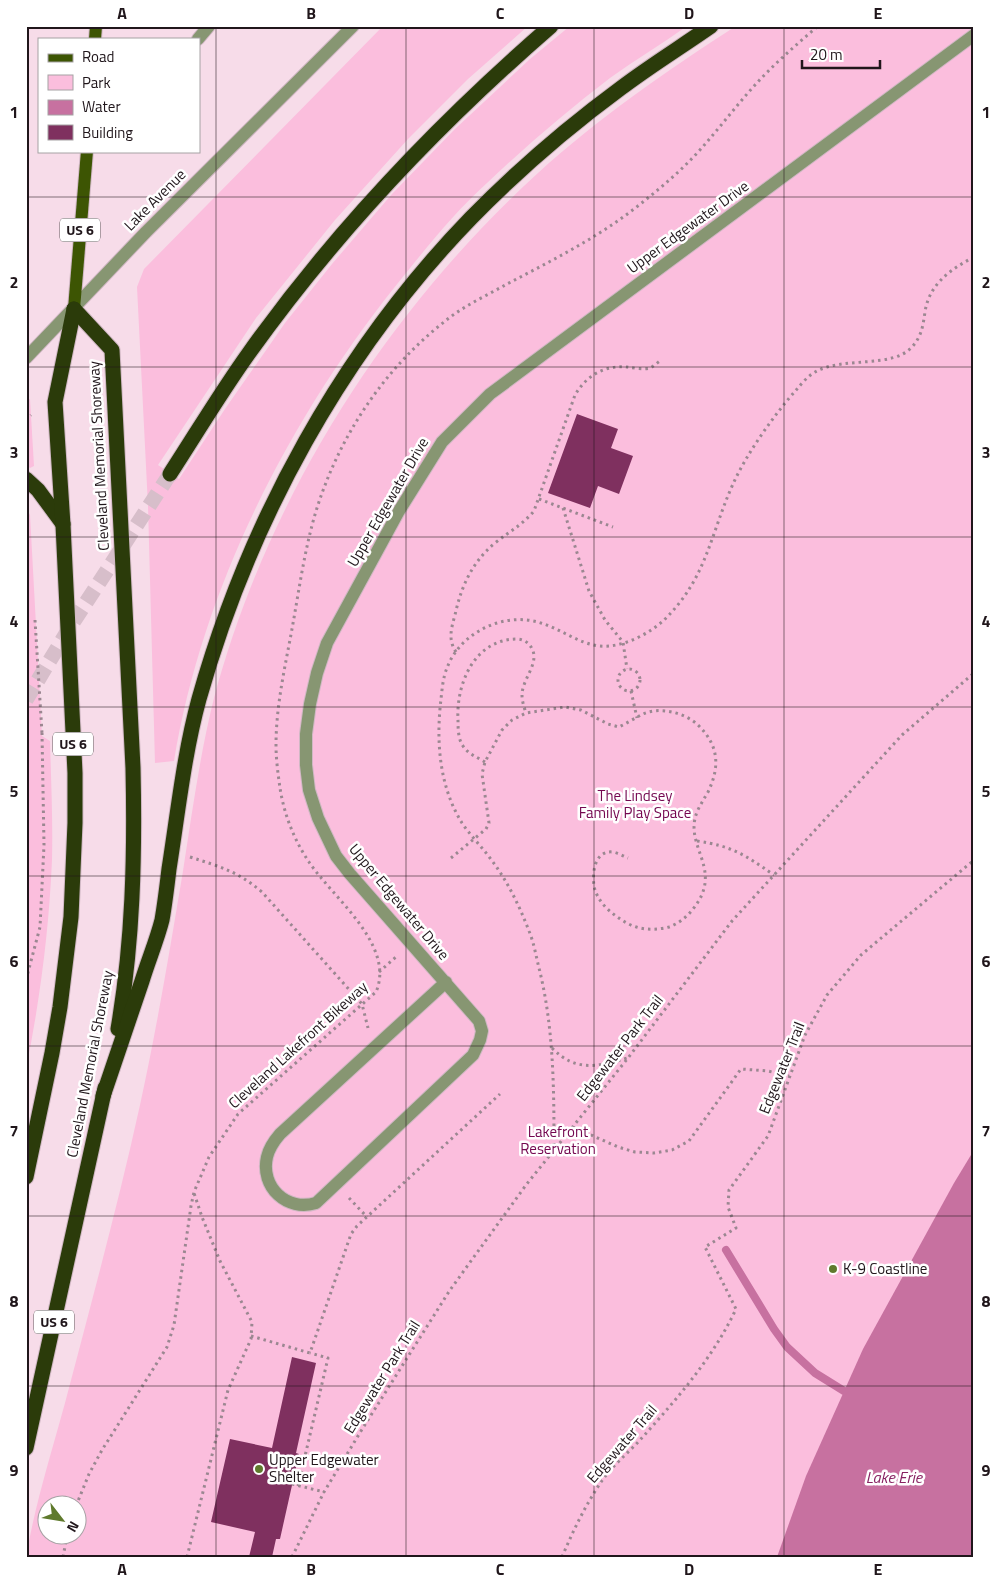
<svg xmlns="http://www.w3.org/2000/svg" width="1000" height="1583" viewBox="0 0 1000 1583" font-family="'Titillium Web',sans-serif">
<rect width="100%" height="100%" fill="#f7dce9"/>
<g fill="#fbbedd" fill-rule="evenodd">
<path d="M383,26H528L468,79L408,139L335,220L256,318L158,465L179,479L225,409L285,323L332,264L392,194L455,129L530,59L570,26H687C662,44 635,60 610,78C567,111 526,146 487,183C457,210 431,242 406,273C293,411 203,584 174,761L155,763L148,506L137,287L144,269Z"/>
<path d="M736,26H974V1557H26C35,1505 51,1454 65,1403C91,1304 118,1205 140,1105C157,1027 170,949 183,871C192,813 200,754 214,698C268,497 385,313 538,173C596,120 669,69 736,26ZM48,1506H78V1536H48Z"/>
<polygon points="30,399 34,466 30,468 26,465 26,401"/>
<path d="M26,507L30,515L31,533L42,736L50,741C51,780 53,820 52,860C49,930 40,1000 26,1069Z"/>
</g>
<polygon fill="#c771a0" points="974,1150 974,1557 777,1557 806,1476 863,1349 954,1183"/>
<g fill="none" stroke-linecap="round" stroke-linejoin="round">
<polyline stroke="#c771a0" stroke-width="8" points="726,1250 774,1329 787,1347 815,1373 844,1391"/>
</g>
<g fill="#7f305f">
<polygon points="577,414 618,429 611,448 633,456 619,494 598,486 590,508 548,493"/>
<polygon points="292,1357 316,1363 296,1453 299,1454 280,1539 276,1539 272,1557 249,1557 255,1532 211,1522 230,1439 272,1448"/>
</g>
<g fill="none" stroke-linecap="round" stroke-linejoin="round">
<polyline stroke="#d7beca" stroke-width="15" stroke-dasharray="15 8" stroke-linecap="butt" points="26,700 70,627 170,474"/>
<defs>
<g id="minor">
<polyline points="198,39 209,26"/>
<polyline points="26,358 146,232 353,26"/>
<path d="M446,982L280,1134C274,1141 269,1148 267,1157C260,1187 287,1212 316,1203L473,1055L480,1040L482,1031L479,1021L350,874L336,856L318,818L309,790L306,765V734L310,704L317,673L327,643L399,511L442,442L490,394L974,35"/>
</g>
<g id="major">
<polyline points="95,39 96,26"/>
<polyline points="74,309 87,151"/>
</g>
<g id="highway">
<path d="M74,309L112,350L133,768C135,856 133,942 118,1029"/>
<path d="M170,474C196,434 221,392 249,353C336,231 438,124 551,26"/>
<polyline points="26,479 38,490 63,524"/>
<path d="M103,1096C116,1058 129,1019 142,981C148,961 157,940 162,920C165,903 167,886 169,869C178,812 184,754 199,699C249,521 342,351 471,218C517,171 568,127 621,88C650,66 681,47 711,26"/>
<polyline points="26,1177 52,1053 60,1007 71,917 75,823 75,773 63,525 55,402 74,309"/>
<polyline points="26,1448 105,1088"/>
</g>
</defs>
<use href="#minor" stroke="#d0b8c4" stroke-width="14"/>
<use href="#major" stroke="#d0b8c4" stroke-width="14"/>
<use href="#highway" stroke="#d0b8c4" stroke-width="17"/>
<g stroke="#9b8791" stroke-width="3" stroke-dasharray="2.5 4" stroke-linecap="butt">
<polyline points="26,420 31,415"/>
<polyline points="539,499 613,527"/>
<polyline points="563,508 589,591 605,620 623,642 627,669"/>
<path d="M456,652C448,640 451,629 455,615C461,587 472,562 495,543C510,531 521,526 534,511L575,395C586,376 604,365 627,367C634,368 644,370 650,368C654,366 657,363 660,361"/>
<circle cx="629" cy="680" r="11"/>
<polyline points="631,691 637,718"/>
<path d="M485,762C477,757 468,754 463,746C458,739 458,728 458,720C456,684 474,640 516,639C524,639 530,643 533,651C538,665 522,680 522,695C522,701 524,707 526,713"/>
<polyline points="26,828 32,826"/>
<path d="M697,841C732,846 745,855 774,875"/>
<path d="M190,857C221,867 237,871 262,892L362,1004L368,1028"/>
<path d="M451,858L486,829L489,823L482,774L485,762L502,730L512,720L526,713L565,707L581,710L608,724L619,727C627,723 635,718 643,714C660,706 686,713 699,726C719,746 720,767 708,792C704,799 700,805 697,812C683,847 725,869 693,909C687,917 678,924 669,927C653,931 636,930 622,920C609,912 597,901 594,886C592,872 595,850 613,852C618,853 623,856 628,858"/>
<polyline points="379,972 397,956"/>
<polyline points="26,980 40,927 44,845 42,733"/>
<path d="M552,1048C575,1072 598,1067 627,1058"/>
<polyline points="573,1127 618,1147 635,1152 654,1153 672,1150 689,1141 741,1069 768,1071 789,1076"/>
<path d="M554,1152C554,1090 554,1028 539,968C536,956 534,943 529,931C519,905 507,880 490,858C481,846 470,835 462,823C439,786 436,741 441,699C442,690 443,677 447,668C460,632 505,611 541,623C561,629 579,644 600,646C622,648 649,634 664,620C707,578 710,535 733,484C747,453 774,415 797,389C802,383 808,376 815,372C843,356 892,369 912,347C922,336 923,325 925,312C929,284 951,269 974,257"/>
<polyline points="349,1198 367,1217"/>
<polyline points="251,1336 310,1353 351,1234 357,1226 500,1094"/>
<polyline points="292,1484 324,1492"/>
<polyline points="298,1486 328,1358 310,1353"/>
<path d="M76,1506L89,1474L102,1450L167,1347L174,1325L191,1206L194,1192L209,1157L238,1114L376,992C396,945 332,897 309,862C294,840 284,814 280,788C278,774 276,759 276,745C276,706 285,667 292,629C300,585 306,538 321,496C345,428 387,367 444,322C463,306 486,296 507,284C551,261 595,239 634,209C657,191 679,173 699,151C718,130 735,107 755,85C774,64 796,45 818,26"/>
<polyline points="63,1557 67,1536"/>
<polyline points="187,1557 228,1390 251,1339 252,1322 220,1261 202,1217 194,1193"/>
<polyline points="292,1557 324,1492 361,1431 450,1290 526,1185 628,1058 732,921 902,735 974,673"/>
<path d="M562,1557C573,1531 585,1506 601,1482C611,1467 627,1454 640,1440C676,1400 713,1358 736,1309L705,1247L736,1228L728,1207L729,1190L768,1136L805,1035L827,995L861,955L974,860"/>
</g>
<use href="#minor" stroke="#879672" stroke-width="12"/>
<use href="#major" stroke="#3d5503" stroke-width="12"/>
<use href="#highway" stroke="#2b3b0a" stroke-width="15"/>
<polyline stroke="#9b8791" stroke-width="3" stroke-dasharray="2.5 4" stroke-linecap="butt" points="35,620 42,733"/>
</g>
<path fill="none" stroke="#20161b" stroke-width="1" stroke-opacity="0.55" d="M216,26V1557M406,26V1557M594,26V1557M784,26V1557M26,197H974M26,367H974M26,537H974M26,707H974M26,876H974M26,1046H974M26,1216H974M26,1386H974"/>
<g fill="#5f7a2d" stroke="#fff" stroke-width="2">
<circle cx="833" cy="1269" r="5"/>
<circle cx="259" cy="1469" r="5"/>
</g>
<g text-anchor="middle" stroke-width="5" stroke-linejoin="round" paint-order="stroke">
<g fill="#fff" stroke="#635c5f" stroke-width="1">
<rect x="60" y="218.5" width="40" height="23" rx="4"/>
<rect x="53" y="732.5" width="40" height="23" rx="4"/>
<rect x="34" y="1310.5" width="40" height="23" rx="4"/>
</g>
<g font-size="14" font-weight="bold" fill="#20161b">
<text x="80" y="235">US 6</text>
<text x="73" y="749">US 6</text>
<text x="54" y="1327">US 6</text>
</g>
<g font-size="15" fill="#20161b" stroke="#fff">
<text transform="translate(155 200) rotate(-45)" y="5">Lake Avenue</text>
<text transform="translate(688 227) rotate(-36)" y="5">Upper Edgewater Drive</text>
<text transform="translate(99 456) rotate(-93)" y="5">Cleveland Memorial Shoreway</text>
<text transform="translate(388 502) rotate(-60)" y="5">Upper Edgewater Drive</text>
<text transform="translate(399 902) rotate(50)" y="5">Upper Edgewater Drive</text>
<text transform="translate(298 1045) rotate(-42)" y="5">Cleveland Lakefront Bikeway</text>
<text transform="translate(620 1048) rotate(-52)" y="5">Edgewater Park Trail</text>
<text transform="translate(90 1064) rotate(-79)" y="5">Cleveland Memorial Shoreway</text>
<text transform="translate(782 1068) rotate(-68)" y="5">Edgewater Trail</text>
<text transform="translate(382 1377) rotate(-58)" y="5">Edgewater Park Trail</text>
<text transform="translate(622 1444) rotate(-49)" y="5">Edgewater Trail</text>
</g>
<g font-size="15" fill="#740750" stroke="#fff">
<text x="635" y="801">The Lindsey<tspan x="635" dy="17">Family Play Space</tspan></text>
<text x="558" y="1137">Lakefront<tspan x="558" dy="17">Reservation</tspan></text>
</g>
<g font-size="15" fill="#20161b" stroke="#fff" text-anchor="start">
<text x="843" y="1274">K-9 Coastline</text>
<text x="269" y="1465">Upper Edgewater<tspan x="269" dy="17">Shelter</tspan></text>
</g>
<g font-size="16" font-style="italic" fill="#882262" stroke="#fff">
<text x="894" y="1483">Lake Erie</text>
</g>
</g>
<rect width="1000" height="1583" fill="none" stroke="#ffffff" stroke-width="55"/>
<rect x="38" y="38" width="162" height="115" fill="#ffffff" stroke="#a6a2a4"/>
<rect x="48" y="54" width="25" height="8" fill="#3d5503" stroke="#a6a2a4"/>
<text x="82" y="62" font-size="15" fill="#20161b">Road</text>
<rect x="48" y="75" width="25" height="15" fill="#fbbedd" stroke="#a6a2a4"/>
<text x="82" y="88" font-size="15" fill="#20161b">Park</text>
<rect x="48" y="100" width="25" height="15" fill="#c771a0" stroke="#a6a2a4"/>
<text x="82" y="112" font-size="15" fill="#20161b">Water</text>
<rect x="48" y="125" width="25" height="15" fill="#7f305f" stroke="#a6a2a4"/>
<text x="82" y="138" font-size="15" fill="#20161b">Building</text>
<g transform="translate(62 1520) rotate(121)"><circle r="24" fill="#ffffff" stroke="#a6a2a4"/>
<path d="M0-4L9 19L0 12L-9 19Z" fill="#5f7a2d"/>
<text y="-8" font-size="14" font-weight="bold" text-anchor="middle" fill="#20161b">N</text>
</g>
<path d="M802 60v8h78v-8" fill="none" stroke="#20161b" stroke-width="2.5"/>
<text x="810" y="60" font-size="15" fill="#20161b" stroke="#ffffff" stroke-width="4" paint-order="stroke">20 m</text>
<rect x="28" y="28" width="944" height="1528" fill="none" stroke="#20161b" stroke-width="2"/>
<g font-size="16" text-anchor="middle" font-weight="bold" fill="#20161b">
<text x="122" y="19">A</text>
<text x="311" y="19">B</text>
<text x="500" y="19">C</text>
<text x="689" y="19">D</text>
<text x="878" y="19">E</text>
<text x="14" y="118">1</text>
<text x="986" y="118">1</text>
<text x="14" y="288">2</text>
<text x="986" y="288">2</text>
<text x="14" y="458">3</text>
<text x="986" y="458">3</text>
<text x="14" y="627">4</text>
<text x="986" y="627">4</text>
<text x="14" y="797">5</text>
<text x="986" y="797">5</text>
<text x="14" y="967">6</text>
<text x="986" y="967">6</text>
<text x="14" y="1137">7</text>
<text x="986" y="1137">7</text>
<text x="14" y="1307">8</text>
<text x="986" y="1307">8</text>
<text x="14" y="1476">9</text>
<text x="986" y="1476">9</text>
<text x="122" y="1575">A</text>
<text x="311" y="1575">B</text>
<text x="500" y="1575">C</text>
<text x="689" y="1575">D</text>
<text x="878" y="1575">E</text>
</g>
</svg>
